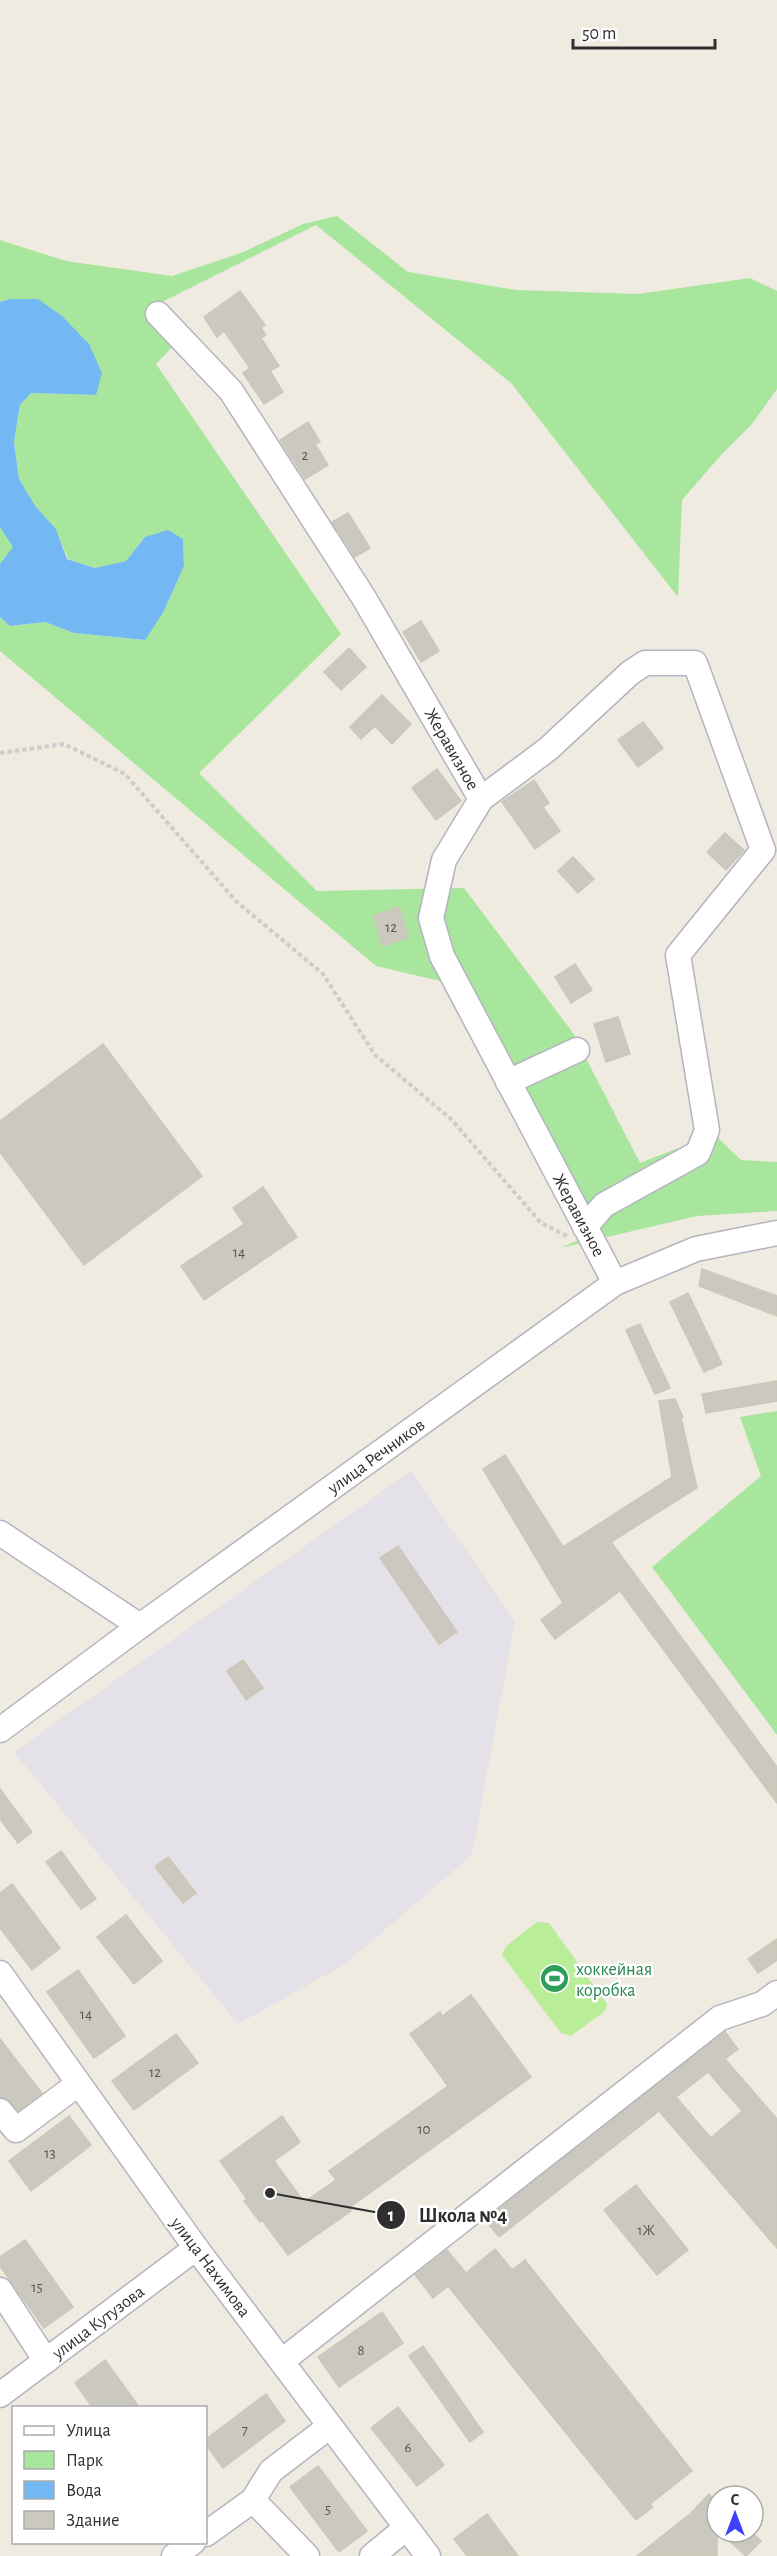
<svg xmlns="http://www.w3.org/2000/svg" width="777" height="2556" viewBox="0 0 777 2556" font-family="'Alegreya Sans',sans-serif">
<rect width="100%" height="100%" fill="#efebe0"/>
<polygon fill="#e4e1e8" points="411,1471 515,1621 472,1855 344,1965 238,2024 14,1752"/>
<g fill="#a8e69d">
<polygon points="337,216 408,272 516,290 638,294 750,278 777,291 777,389 752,424 722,454 682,500 678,597 511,383 316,225 152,307 181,338 156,364 341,634 199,773 317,891 464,888 573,1033 640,1163 714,1134 741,1160 777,1162 777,1211 697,1216 560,1248 584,1238 457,985 376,966 0,651 0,617 10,626 45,622 74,633 144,640 163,613 184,566 183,539 145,537 126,561 95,568 68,559 56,529 36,507 19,479 14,442 20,405 31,393 96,395 10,299 0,302 0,240 66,261 172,276 241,253 303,224"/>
<polygon points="0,527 14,547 0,564"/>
<polygon points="777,1411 777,1735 652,1567 761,1476 740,1417"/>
</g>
<polygon fill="#b9ed98" points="537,1922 549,1923 607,2004 605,2011 571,2036 561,2033 502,1955 506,1946"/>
<polygon fill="#73b8f2" points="10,299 38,299 62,316 89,344 102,373 96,395 31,393 20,405 14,442 19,479 36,507 56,529 67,559 95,568 126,561 145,537 168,530 183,539 184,566 163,613 145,640 74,633 45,622 10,626 0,617 0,564 13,547 0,527 0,302"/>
<g fill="#cbc9bf" stroke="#cbc8b9" stroke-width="1.5" fill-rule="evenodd">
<polygon points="240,291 265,325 261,328 266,335 261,338 279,366 270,371 283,392 264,404 243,373 250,368 224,331 217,337 204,317"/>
<polygon points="308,422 320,442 315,444 328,465 305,479 280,440"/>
<polygon points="348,513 370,548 355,557 332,522"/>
<polygon points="421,621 439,651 421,662 403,632"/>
<polygon points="349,648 366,667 341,690 324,672"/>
<polygon points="382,695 411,724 392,744 375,726 361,739 350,727"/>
<polygon points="643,722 663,748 638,767 618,740"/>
<polygon points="437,769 461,801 436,820 412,788"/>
<polygon points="534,780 549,803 543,807 560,831 535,849 502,802"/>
<polygon points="725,833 744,850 726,870 707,852"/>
<polygon points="573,857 594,879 578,893 558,871"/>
<polygon points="399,907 409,937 383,946 373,916"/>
<polygon points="575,964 592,990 571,1003 555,977"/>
<polygon points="618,1017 630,1054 606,1062 594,1024"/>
<polygon points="103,1044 202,1176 84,1265 0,1152 0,1121"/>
<polygon points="263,1187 297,1237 204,1300 181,1266 244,1224 233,1208"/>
<polygon points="702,1269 777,1296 777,1316 699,1286"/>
<polygon points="688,1293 722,1364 704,1372 670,1302"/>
<polygon points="640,1324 670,1388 655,1394 626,1330"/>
<polygon points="777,1381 777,1401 706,1413 702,1394"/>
<polygon points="675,1399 683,1417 681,1417 697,1488 611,1542 777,1767 777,1803 620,1591 555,1639 541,1620 563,1603 483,1469 505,1455 563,1547 672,1477 659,1401"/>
<polygon points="398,1546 457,1632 439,1644 380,1558"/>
<polygon points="243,1660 263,1688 246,1700 227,1671"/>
<polygon points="0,1789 32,1832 18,1843 0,1819"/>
<polygon points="61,1851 96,1899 81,1909 46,1862"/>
<polygon points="168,1857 196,1893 183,1903 155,1867"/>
<polygon points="12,1884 60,1948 32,1970 0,1928 0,1893"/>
<polygon points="126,1915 162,1961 134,1984 97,1937"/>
<polygon points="777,1939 777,1960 758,1973 748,1959"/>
<polygon points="78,1970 125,2036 94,2058 47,1992"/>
<polygon points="471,1995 531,2077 349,2208 351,2211 288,2255 262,2220 260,2222 244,2201 247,2199 220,2161 282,2116 300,2142 274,2161 304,2202 336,2180 329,2171 448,2086 410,2034 440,2012 442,2016"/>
<path d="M725,2032L738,2049L725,2059L777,2119V2248L659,2111L499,2237L485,2220ZM708,2072L742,2111L711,2138L676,2097Z"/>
<polygon points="176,2034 198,2063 134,2110 112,2081"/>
<polygon points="0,2039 42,2093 18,2111 10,2101 0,2097"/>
<polygon points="69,2116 91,2145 31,2191 9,2161"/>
<polygon points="636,2185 688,2250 657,2275 604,2210"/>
<polygon points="25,2240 73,2307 44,2328 0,2266 0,2257"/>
<polygon points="495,2249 512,2270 525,2260 692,2471 650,2504 653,2507 636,2520 448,2286 433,2298 415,2275 447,2250 466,2273"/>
<polygon points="382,2312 403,2343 339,2387 318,2357"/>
<polygon points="423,2346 483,2432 470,2442 409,2356"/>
<polygon points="105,2360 140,2408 93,2408 75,2383"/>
<polygon points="266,2394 285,2421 223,2468 206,2445 206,2439"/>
<polygon points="398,2407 444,2465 417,2486 371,2428"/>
<polygon points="318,2466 367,2531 339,2552 290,2487"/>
<polygon points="709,2494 717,2502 717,2556 637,2556 690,2514"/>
<polygon points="487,2514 518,2556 467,2556 454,2539"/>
<polygon points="719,2532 751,2532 761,2541 746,2556"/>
</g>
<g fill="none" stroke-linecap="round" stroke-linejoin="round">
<defs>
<g id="minor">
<polyline points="158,314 231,391 364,598 481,799 444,860 431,918 442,956 615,1283"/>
<polyline points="481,799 548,749 630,673 645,663 695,663 763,850 678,955 707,1130 698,1153 604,1205 585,1227"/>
<polyline points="508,1082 577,1050"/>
<polyline points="0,1533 140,1626"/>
<polyline points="0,1730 140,1626 615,1283 696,1249 777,1233"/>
<polyline points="0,1973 196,2248 428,2556"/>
<polyline points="0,2111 16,2130 78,2084"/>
<polyline points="0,2290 46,2361"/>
<polyline points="282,2361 720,2018 762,2004 777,1993"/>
<polyline points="0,2395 196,2248"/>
<polyline points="253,2500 307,2556"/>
<polyline points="206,2534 253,2500 271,2471 330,2426"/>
<polyline points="174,2556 193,2542"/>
<polyline points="372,2556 406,2528"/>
</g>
</defs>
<use href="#minor" stroke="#b4b4c1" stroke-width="27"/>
<polyline stroke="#cdcdcd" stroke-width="4" stroke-dasharray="4.5 3" stroke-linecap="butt" points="0,753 64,744 125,774 236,901 323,974 375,1055 451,1119 541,1223 567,1236"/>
<use href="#minor" stroke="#fff" stroke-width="24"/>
</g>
<defs>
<symbol id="stadium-disc" viewBox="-11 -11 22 22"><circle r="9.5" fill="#2e9e5b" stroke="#fff"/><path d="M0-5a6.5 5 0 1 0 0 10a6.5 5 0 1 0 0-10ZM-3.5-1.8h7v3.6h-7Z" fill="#fff"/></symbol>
</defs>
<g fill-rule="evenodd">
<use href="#stadium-disc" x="538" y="1962" width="33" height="33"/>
</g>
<g text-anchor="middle" stroke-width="5" stroke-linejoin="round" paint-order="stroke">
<g font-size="15" fill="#555552">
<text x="305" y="460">2</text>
<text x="391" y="932">12</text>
<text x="239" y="1257">14</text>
<text x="86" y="2019">14</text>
<text x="155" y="2077">12</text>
<text x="424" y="2134">10</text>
<text x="50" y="2158">13</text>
<text x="646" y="2235">1Ж</text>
<text x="37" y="2292">15</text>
<text x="361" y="2355">8</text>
<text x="245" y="2435">7</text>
<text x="408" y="2452">6</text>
<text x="328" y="2514">5</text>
</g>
<g font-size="18" fill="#2e2e2e" stroke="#fff">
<text transform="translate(452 749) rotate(60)" y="6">Жеравизное</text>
<text transform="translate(579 1215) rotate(62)" y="6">Жеравизное</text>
<text transform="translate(376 1456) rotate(-36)" y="6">улица Речников</text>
<text transform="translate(211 2267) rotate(53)" y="6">улица Нахимова</text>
<text transform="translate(98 2322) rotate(-37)" y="6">улица Кутузова</text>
</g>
<g font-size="18" fill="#27864d" stroke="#fff" text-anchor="start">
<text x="576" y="1975">хоккейная<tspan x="576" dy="21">коробка</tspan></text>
</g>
</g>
<path fill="none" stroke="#2e2e2e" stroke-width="2" d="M270 2193L391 2215"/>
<g fill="#2e2e2e" stroke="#fff" stroke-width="2">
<circle cx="270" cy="2193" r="6"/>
<circle cx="391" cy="2215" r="15"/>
</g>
<g font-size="18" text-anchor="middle" font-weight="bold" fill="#fff">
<text x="391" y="2221">1</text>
</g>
<g font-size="20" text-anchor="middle" font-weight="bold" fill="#2e2e2e" stroke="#fff" stroke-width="5" stroke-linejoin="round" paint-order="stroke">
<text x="463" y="2222">Школа №4</text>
</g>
<rect x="12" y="2406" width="195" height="138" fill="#ffffff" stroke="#ababab" stroke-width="1.5"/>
<rect x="24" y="2426" width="30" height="9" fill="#ffffff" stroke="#ababab" stroke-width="1.5"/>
<text x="66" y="2436" font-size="18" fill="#2e2e2e">Улица</text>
<rect x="24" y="2451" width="30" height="18" fill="#a8e69d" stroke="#ababab" stroke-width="1.5"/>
<text x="66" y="2466" font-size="18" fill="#2e2e2e">Парк</text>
<rect x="24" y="2481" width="30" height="18" fill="#73b8f2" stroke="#ababab" stroke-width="1.5"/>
<text x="66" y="2496" font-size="18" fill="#2e2e2e">Вода</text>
<rect x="24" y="2511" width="30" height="18" fill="#cbc9bf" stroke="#ababab" stroke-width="1.5"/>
<text x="66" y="2526" font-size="18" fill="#2e2e2e">Здание</text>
<g transform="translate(735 2514)"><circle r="28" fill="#ffffff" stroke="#ababab" stroke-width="1.5"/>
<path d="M0-4.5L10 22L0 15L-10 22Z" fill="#3f3ffe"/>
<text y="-9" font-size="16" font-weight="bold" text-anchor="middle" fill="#2e2e2e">С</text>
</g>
<path d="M573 39v9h142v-9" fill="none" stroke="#2e2e2e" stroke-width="3"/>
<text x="582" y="39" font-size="18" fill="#2e2e2e" stroke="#ffffff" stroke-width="4.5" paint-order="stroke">50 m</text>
</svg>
